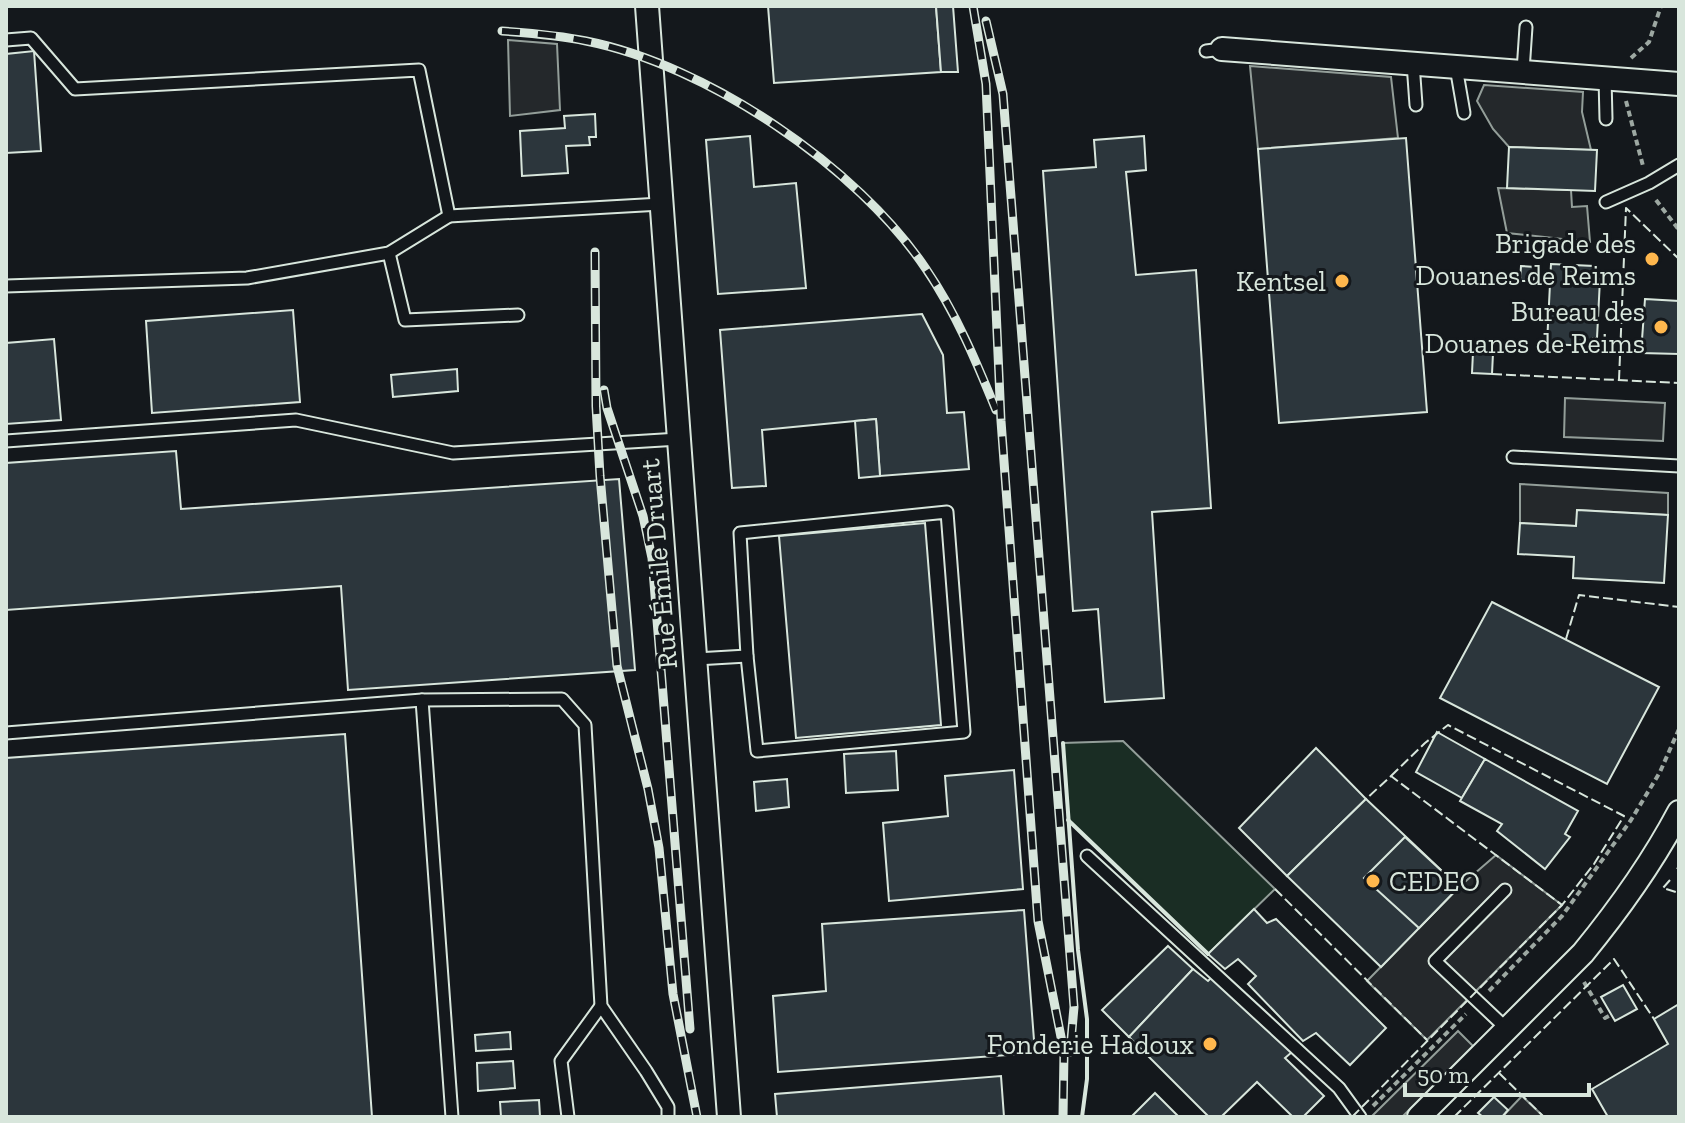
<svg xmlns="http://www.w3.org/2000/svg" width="1685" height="1123" viewBox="0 0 1685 1123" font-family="'Zilla Slab',serif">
<rect width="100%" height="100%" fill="#14181c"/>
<polygon fill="#1a2d24" stroke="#939e99" stroke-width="2" points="1123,741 1275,889 1208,954 1068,820 1063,743"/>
<g fill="#24282b" stroke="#939e99" stroke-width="2">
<polygon points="508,40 557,44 560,110 510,116"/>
<polygon points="1250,66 1391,77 1398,138 1258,149"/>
<polygon points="1484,85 1583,92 1582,112 1591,150 1509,147 1493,129 1477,101"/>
<polygon points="1498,188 1571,190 1572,207 1587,206 1590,242 1507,233"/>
<polygon points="1565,398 1665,403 1663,441 1564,437"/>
<polygon points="1520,484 1668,493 1668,515 1578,510 1576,526 1520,523"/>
<polygon points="1496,855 1562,905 1427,1040 1367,981 1459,887"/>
<polygon points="1458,1031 1473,1046 1402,1117 1371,1117"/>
<polygon points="1522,1096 1544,1117 1502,1117"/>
</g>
<g fill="#2c363c" stroke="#d8e6dc" stroke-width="2">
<polygon points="768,6 936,6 941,72 774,83"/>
<polygon points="936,6 953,6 958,72 941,72"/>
<polygon points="34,51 41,151 6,153 6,54"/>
<polygon points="595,114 596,137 589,137 590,145 566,146 568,173 522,176 520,131 565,128 564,116"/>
<polygon points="750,136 754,187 796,183 806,288 718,294 706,140"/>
<polygon points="1144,136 1146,170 1126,172 1136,275 1196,270 1211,508 1152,512 1164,698 1105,702 1098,609 1073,611 1043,171 1096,167 1094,140"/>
<polygon points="1406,138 1427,412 1279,423 1258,149"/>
<polygon points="1509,147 1597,150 1595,191 1507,188"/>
<polygon points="1551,264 1594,266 1594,279 1600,279 1597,338 1593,338 1592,346 1547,344"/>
<polygon points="1521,266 1535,267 1534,281 1520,281"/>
<polygon points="1645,299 1679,301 1679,354 1641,353"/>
<polygon points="293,310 300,402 152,413 146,321"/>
<polygon points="922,314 943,355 947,413 964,412 969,469 880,476 876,419 855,421 762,430 766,486 732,488 720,330"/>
<polygon points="54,339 61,420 6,424 6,343"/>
<polygon points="1473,352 1493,353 1492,374 1472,373"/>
<polygon points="457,369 458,391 393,397 391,375"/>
<polygon points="876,419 880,476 859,478 855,421"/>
<polygon points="176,451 181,509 619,479 635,670 348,690 341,586 6,610 6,463"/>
<polygon points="1577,510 1668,515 1664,583 1573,578 1574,557 1518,554 1520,523 1576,526"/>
<polygon points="925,523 941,725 796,738 779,536"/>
<polygon points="1492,602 1659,687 1607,784 1440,698"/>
<polygon points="1437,732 1485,759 1462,798 1416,772"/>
<polygon points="345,734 372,1117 6,1117 6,758"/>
<polygon points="1316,748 1366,799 1287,876 1239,828"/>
<polygon points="896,751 898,790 846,793 844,754"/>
<polygon points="1485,759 1578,811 1565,834 1570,837 1545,869 1497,831 1502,824 1460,801"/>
<polygon points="1014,770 1023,889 889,901 883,823 948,816 945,776"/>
<polygon points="787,779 789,807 756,811 754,782"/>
<polygon points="1366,799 1459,887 1381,967 1287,876"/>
<polygon points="1405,837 1459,887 1419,928 1364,878"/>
<polygon points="1254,909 1267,923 1276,919 1386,1028 1350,1065 1316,1033 1303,1041 1248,984 1256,976 1238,959 1225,969 1208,954"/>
<polygon points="1024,910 1035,1053 778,1072 773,996 826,991 822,924"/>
<polygon points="1168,946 1193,969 1129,1037 1102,1010"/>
<polygon points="1193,969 1208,981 1214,975 1292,1052 1285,1058 1324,1096 1303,1117 1293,1117 1257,1082 1221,1117 1209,1117 1129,1037"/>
<polygon points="1623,985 1637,1009 1615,1021 1601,997"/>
<polygon points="1679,1004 1679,1117 1608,1117 1592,1089 1668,1044 1654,1019"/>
<polygon points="510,1032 511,1049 476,1051 475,1035"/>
<polygon points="513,1061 515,1088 478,1091 477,1063"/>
<polygon points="1001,1076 1004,1117 777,1117 775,1094"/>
<polygon points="1155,1093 1179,1117 1131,1117"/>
<polygon points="1494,1097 1508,1110 1502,1117 1483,1117 1478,1113"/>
<polygon points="539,1100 540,1117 501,1117 500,1102"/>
</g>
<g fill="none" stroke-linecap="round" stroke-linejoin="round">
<defs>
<g id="lane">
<polyline points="6,40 31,38 75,89 419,70 449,216 661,204"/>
<polyline points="1206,51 1222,49"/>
<polyline points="1413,63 1416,105"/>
<polyline points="1456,67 1464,113"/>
<polyline points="1523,71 1526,27"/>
<polyline points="1605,78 1606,119"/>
<polyline points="1606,202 1649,183 1679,165"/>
<polyline points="389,253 405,320 518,315"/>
<polyline points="6,286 247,278 389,253 449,216"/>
<polyline points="6,441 296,420 453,453 679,439"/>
<polyline points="1513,457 1679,466"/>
<polygon points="947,512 964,732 757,751 747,656 740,533"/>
<polyline points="696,659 747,656"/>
<polyline points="422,700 452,1117"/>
<polyline points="6,733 422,700 562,699 585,725 601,1006 646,1071 668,1107 668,1117"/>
<polyline points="1087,856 1339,1088 1360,1117"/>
<polyline points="1505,890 1435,961 1507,1029"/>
<polyline points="568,1117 561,1061 601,1006"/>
</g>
<g id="street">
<polyline points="647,6 729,1117"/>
<polyline points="1222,49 1679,84"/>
<path d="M1419,1117L1583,953C1619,909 1652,863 1679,812"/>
</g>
</defs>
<use href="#lane" stroke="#d8e6dc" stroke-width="15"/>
<use href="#street" stroke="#d8e6dc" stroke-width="26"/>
<g stroke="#9da8a2" stroke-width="4" stroke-dasharray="6 4" stroke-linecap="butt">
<polyline points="1631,58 1649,42 1661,6"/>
<polyline points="1626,101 1643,166"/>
<polyline points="1656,200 1679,230"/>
<polyline points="1584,982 1605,1018 1611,1015"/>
<polyline points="1489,991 1562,916 1631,820 1660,772 1679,729"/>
<polyline points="1373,1106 1466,1014"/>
</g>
<use href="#lane" stroke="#14181c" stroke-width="11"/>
<use href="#street" stroke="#14181c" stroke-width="22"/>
<defs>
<g id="rail">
<polyline points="973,6 986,84 1001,421 1038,921 1064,1052 1063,1117"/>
<polyline points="986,21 1003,94 1074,1007 1070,1052"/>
<path d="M502,31C530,33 558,35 586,41C707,65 858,167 926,269C956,313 976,361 996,410"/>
<polyline points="595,252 596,406 600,476 617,666 648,789 659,848 673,994 697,1117"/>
<polyline points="604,390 607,408 643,516 652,558 690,1029"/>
</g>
</defs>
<use href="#rail" stroke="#d8e6dc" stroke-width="9"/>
<use href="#rail" stroke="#14181c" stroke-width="6" stroke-dasharray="18" stroke-linecap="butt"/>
<g stroke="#d8e6dc" stroke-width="2" stroke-dasharray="10 4" stroke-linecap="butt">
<polyline points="1492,374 1679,383"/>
<polyline points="1619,380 1626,208 1679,259"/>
<polyline points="1566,639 1579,595 1679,607"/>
<polyline points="1391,776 1425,743 1448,725 1624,816 1594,864 1562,905"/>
<polyline points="1677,869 1679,866"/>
<polyline points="1670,880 1663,888 1679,893"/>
<polyline points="1275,889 1427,1040"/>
<polyline points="1499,1073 1544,1117"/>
<polyline points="1352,1117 1562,905 1391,776 1366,799"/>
<polyline points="1454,1117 1614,959 1654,1019"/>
</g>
<g stroke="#d8e6dc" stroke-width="4">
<polyline points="1063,743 1078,950 1087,1019 1087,1079 1082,1117"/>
<polyline points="1068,820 1208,954"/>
</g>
</g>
<g fill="#ffb74d" stroke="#14181c" stroke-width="3">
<circle cx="1652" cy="259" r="8"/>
<circle cx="1342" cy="281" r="8"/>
<circle cx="1661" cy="327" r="8"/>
<circle cx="1373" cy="881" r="8"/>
<circle cx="1210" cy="1044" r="8"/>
</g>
<g text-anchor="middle" stroke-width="6" stroke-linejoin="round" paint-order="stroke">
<g font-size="28" fill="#d8e6dc" stroke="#14181c" text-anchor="end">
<text x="1636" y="253">Brigade des<tspan x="1636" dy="32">Douanes de Reims</tspan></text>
<text x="1326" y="291">Kentsel</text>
<text x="1645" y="321">Bureau des<tspan x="1645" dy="32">Douanes de Reims</tspan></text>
<text x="1389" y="891" text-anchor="start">CEDEO</text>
<text x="1194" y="1054">Fonderie Hadoux</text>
</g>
<g font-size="28" fill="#d8e6dc" stroke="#14181c">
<text transform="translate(658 564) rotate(-95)" y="10">Rue Émile Druart</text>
</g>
</g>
<rect width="1685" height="1123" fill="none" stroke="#d8e6dc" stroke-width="16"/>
<path d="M1405 1083v12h184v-12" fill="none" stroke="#d8e6dc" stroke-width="4"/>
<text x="1417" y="1083" font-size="24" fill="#d8e6dc" stroke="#14181c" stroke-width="6" paint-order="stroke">50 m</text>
</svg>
